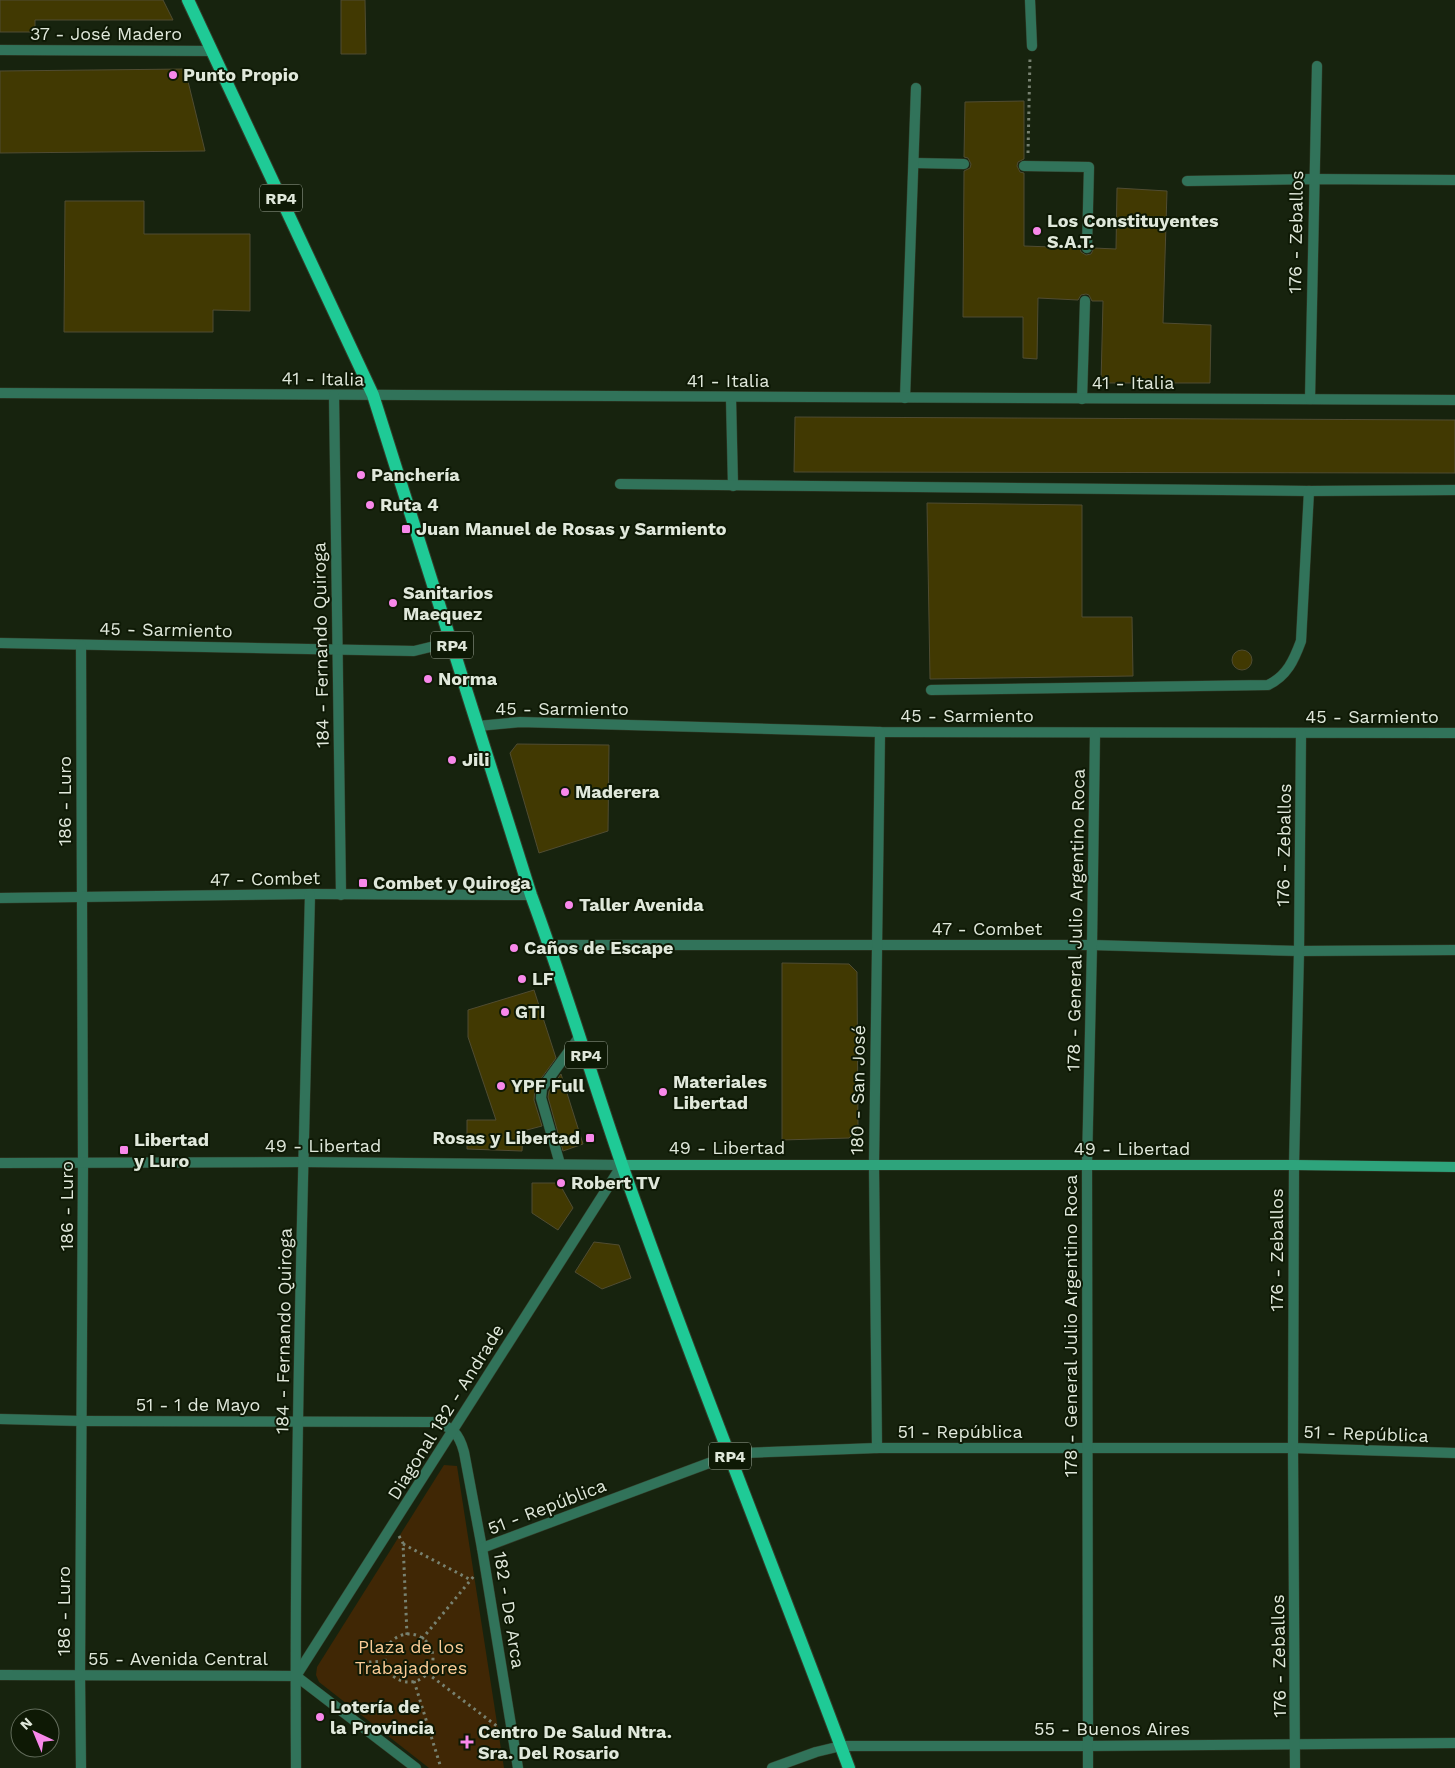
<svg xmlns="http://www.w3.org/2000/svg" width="1455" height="1768" viewBox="0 0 1455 1768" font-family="'Work Sans',sans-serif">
<rect width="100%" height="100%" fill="#17230e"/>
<polygon fill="#402705" points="444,1465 457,1466 504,1768 429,1768 319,1682 316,1675 317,1667"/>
<g fill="#413902" stroke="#504c32">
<polygon points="0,0 163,0 173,20 35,20 35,32 0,32"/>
<polygon points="341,0 365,0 366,54 341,54"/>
<polygon points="185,69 205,151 0,153 0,71"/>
<polygon points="1024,101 1024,159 1018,162 1017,166 1020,172 1024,173 1024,246 1080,248 1081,252 1086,255 1091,254 1094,248 1116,249 1117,188 1167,191 1163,323 1211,325 1210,383 1101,383 1103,301 1092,301 1089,295 1086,294 1081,295 1078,300 1038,298 1037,359 1023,358 1023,317 963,317 964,171 970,168 971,164 968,158 964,157 965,102"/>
<polygon points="65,201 144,201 144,234 250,234 250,311 213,310 213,332 64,332"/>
<polygon points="795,417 1455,420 1455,473 794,472"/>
<polygon points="927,503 1082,505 1082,617 1132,617 1133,676 930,679"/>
<circle cx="1242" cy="660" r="10"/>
<polygon points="517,744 609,745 608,831 539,853 510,753"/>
<polygon points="782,963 849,964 857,972 858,1129 849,1138 782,1140"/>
<polygon points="534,990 556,1058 535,1087 534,1100 542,1126 523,1131 522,1151 467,1149 467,1120 496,1120 468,1037 468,1010"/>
<polygon points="561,1074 583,1144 563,1151 548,1097 549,1091"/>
<polygon points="532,1183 559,1183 573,1208 558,1230 532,1213"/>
<polygon points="594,1242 619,1245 631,1278 602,1289 575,1272"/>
</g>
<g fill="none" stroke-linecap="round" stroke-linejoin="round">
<defs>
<g id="lane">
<polyline points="914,163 964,164"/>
<polyline points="1024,166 1089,167 1087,248"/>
<polyline points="731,398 733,486"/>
<polyline points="905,398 916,88"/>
<polyline points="1082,399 1085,301"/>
<polyline points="620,484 1309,491 1455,490"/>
<path d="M931,690L1268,685C1287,676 1294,660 1301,641L1309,491"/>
<polyline points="560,1164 541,1098 542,1088 580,1036"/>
</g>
<g id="street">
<polyline points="1030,0 1032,46"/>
<polyline points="0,50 212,51"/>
<polyline points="1187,181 1313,179 1455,180"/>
<polyline points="0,393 1455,400"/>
<polyline points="334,395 341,895"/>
<polyline points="1310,399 1317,66"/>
<polyline points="0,643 414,651 451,642"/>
<polyline points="81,645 83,1162 80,1675 81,1768"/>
<polyline points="478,726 520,722 880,732 1455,733"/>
<polyline points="0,898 310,894 531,895"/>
<polyline points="550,945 1092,945 1299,951 1455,950"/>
<polyline points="0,1163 304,1162 622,1165"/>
<path d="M0,1419L81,1421L432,1422C452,1426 459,1433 464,1452L482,1548L518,1768"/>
<polyline points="877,1448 874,1165 880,732"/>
<polyline points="482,1548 709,1463 744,1453 877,1448 1293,1448 1455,1453"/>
<polyline points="0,1675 296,1676"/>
<polyline points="296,1676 622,1165"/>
<polyline points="296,1676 416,1768"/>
<path d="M296,1768C294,1477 303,1185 310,894"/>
<polyline points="772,1768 816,1752 841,1746 1088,1746 1455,1743"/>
<polyline points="1088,1768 1087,1165 1092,945 1095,733"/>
<polyline points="1295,1768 1293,1448 1294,1165 1299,951 1301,733"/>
</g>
<polyline id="secondary" points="622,1165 1294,1165 1455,1167"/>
<path id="primary" d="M188,0L373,395L531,895C564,984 591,1075 622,1165C693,1368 774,1567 849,1768"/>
</defs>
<use href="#lane" stroke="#333f2b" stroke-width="11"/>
<use href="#street" stroke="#333f2b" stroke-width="11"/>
<use href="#secondary" stroke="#333f2b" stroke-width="11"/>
<use href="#primary" stroke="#333f2b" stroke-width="14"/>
<g stroke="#788271" stroke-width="3" stroke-dasharray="2.5 4" stroke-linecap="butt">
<polyline points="1028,153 1030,57"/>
<polyline points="399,1536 403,1543 407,1635"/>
<polyline points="403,1544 471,1580"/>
<circle cx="409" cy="1658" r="24"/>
<polyline points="422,1639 474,1576"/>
<polyline points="356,1663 385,1661"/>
<polyline points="427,1673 498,1727"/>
<polyline points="414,1681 441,1768"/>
</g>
<use href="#lane" stroke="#31735a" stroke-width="10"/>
<use href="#street" stroke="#31735a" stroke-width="10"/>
<use href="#secondary" stroke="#2ea47c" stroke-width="10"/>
<use href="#primary" stroke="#1fca96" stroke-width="12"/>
</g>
<g fill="#f888ea" stroke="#0e1905" stroke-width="2">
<circle cx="173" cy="75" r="5"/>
<circle cx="1037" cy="231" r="5"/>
<circle cx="361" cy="475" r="5"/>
<circle cx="370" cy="505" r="5"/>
<rect x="401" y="524" width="10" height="10" rx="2.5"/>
<circle cx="393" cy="603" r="5"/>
<circle cx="428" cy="679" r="5"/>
<circle cx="452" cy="760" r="5"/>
<circle cx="565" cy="792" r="5"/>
<rect x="358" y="878" width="10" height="10" rx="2.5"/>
<circle cx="569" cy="905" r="5"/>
<circle cx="514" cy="948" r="5"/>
<circle cx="522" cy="979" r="5"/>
<circle cx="505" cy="1012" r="5"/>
<circle cx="501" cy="1086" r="5"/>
<circle cx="663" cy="1092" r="5"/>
<rect x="585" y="1133" width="10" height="10" rx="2.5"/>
<rect x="119" y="1145" width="10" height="10" rx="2.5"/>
<circle cx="561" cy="1183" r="5"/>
<circle cx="320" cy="1717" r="5"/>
<path d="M464.5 1734.5h5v5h5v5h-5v5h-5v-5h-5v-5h5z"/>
</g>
<g text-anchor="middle" stroke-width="4" stroke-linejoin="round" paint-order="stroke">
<g fill="#0e1905" stroke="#a1aa9b" stroke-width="1">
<rect x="260" y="184.5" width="42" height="27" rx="4"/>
<rect x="431" y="631.5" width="42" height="27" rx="4"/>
<rect x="565" y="1041.5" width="42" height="27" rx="4"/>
<rect x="709" y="1442.5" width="42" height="27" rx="4"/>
</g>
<g font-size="16" font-weight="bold" fill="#e0e8db">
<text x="281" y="204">RP4</text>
<text x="452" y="651">RP4</text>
<text x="586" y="1061">RP4</text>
<text x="730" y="1462">RP4</text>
</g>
<g font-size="18" fill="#e0e8db" stroke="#0e1905">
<text x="106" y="40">37 - José Madero</text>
<text transform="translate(1296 232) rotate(-89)" y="6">176 - Zeballos</text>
<text transform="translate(323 379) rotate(1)" y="6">41 - Italia</text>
<text x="728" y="387">41 - Italia</text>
<text x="1133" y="389">41 - Italia</text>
<text transform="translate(166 630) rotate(1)" y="6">45 - Sarmiento</text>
<text transform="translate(321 645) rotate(-91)" y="6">184 - Fernando Quiroga</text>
<text x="562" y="715">45 - Sarmiento</text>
<text x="967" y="722">45 - Sarmiento</text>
<text x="1372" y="723">45 - Sarmiento</text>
<text transform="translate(65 801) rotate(-90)" y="6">186 - Luro</text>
<text transform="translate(1284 845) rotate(-89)" y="6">176 - Zeballos</text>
<text transform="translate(265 879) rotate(-1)" y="6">47 - Combet</text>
<text transform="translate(1076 920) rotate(-89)" y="6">178 - General Julio Argentino Roca</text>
<text x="987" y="935">47 - Combet</text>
<text transform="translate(858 1090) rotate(-89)" y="6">180 - San José</text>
<text x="323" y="1152">49 - Libertad</text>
<text x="727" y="1154">49 - Libertad</text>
<text x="1132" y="1155">49 - Libertad</text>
<text transform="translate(67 1206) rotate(-90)" y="6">186 - Luro</text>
<text transform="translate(1277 1250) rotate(-90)" y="6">176 - Zeballos</text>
<text transform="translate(1071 1326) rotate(-90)" y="6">178 - General Julio Argentino Roca</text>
<text transform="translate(284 1331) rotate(-89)" y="6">184 - Fernando Quiroga</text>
<text x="198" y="1411">51 - 1 de Mayo</text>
<text transform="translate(446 1412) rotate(-58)" y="6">Diagonal 182 - Andrade</text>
<text x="960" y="1438">51 - República</text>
<text transform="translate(1366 1434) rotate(2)" y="6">51 - República</text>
<text transform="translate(547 1507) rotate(-21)" y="6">51 - República</text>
<text transform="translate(509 1610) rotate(81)" y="6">182 - De Arca</text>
<text transform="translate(64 1611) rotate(-90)" y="6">186 - Luro</text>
<text transform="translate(1279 1656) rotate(-91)" y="6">176 - Zeballos</text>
<text x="178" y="1665">55 - Avenida Central</text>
<text x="1112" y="1735">55 - Buenos Aires</text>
</g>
<g font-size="18" font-weight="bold" fill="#e0e8db" stroke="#0e1905" text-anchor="start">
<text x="183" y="81">Punto Propio</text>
<text x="1047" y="227">Los Constituyentes<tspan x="1047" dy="21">S.A.T.</tspan></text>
<text x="371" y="481">Panchería</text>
<text x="380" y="511">Ruta 4</text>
<text x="416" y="535">Juan Manuel de Rosas y Sarmiento</text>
<text x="403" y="599">Sanitarios<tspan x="403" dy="21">Maequez</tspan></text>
<text x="438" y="685">Norma</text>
<text x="462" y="766">Jili</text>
<text x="575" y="798">Maderera</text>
<text x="373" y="889">Combet y Quiroga</text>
<text x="579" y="911">Taller Avenida</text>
<text x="524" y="954">Caños de Escape</text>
<text x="532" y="985">LF</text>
<text x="515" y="1018">GTI</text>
<text x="673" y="1088">Materiales<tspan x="673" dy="21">Libertad</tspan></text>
<text x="511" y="1092">YPF Full</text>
<text x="580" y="1144" text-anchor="end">Rosas y Libertad</text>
<text x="134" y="1146">Libertad<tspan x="134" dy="21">y Luro</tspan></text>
<text x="571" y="1189">Robert TV</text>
<text x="330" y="1713">Lotería de<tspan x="330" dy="21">la Provincia</tspan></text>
<text x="478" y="1738">Centro De Salud Ntra.<tspan x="478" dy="21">Sra. Del Rosario</tspan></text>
</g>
<g font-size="18" fill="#fbcb96" stroke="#0e1905">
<text x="411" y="1653">Plaza de los<tspan x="411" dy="21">Trabajadores</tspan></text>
</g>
</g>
<g transform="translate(35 1733) rotate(316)"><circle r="24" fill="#0e1905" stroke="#626c5b"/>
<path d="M0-4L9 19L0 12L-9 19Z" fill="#f888ea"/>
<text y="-8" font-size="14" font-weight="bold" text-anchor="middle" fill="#e0e8db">N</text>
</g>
</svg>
